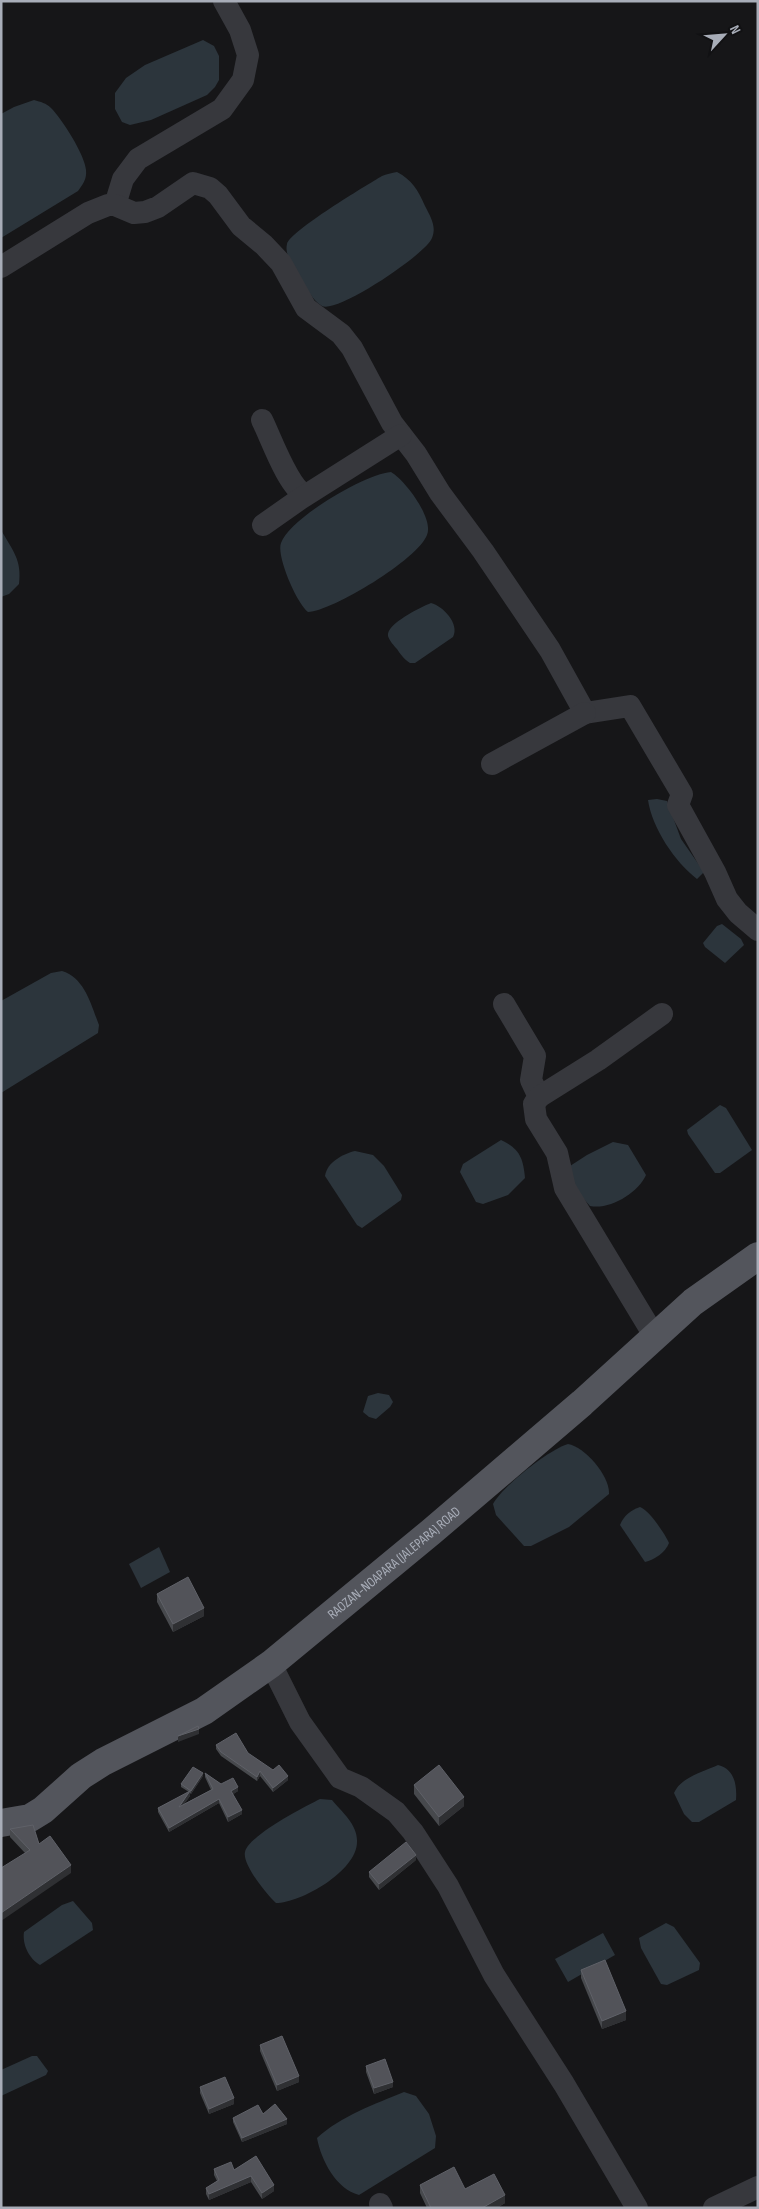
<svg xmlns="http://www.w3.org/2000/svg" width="759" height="2209" viewBox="0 0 759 2209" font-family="'Sofia Sans Condensed',sans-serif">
<rect width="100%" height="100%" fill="#161618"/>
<g fill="#2c353c">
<polygon points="203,40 214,46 219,56 219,80 215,87 207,95 151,120 130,125 122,122 115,109 115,93 126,78 145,65"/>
<path d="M34,100C41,102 46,103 51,108C62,119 85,155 86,170C87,179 83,184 78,191L1,238V114L14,107Z"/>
<path d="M397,172C412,180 418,190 425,206C430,216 437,226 432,238C426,254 337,314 322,306C312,300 307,288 301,279C296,270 284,256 287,244C290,231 367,185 382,176C386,174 392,173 397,172Z"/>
<path d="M391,472C406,481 434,519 427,535C418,559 333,611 308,612C297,604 276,556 281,543C290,518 365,474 391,472Z"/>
<path d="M1,530C13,551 22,560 19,584L9,594L1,597Z"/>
<path d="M431,603C443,606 460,624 453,637L415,663H410C404,659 401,655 397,649C394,646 389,640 388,636C386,624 421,607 431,603Z"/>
<path d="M657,799L667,801L681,839L704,872L697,879C675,862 652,828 648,800Z"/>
<polygon points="722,924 741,939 744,945 725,963 705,947 703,943 717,926"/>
<path d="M62,971C85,978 91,1005 99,1025L98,1033L1,1093V1001L51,973Z"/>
<polygon points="720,1105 726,1108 752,1150 720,1173 715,1173 688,1134 687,1130"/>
<path d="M501,1140C520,1149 523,1158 525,1178L508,1195L483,1204L476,1202L460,1172L463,1164Z"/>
<path d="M613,1142L628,1145L646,1175C638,1193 610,1210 590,1206L574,1188L570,1166L587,1155Z"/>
<path d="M355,1151L373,1155L384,1166L402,1195L401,1200L362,1228L357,1225L325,1176C327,1162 343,1154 355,1151Z"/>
<polygon points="378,1393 389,1395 393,1402 390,1407 376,1419 369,1417 363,1412 368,1396"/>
<path d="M568,1444C585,1447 610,1476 609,1494L569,1527L531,1546H524L496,1515L493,1504C503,1486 548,1450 568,1444Z"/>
<path d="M640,1507C649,1510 665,1534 669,1543C666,1552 654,1560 645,1562L620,1525C624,1515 631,1510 640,1507Z"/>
<polygon points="159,1547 170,1572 141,1588 129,1564"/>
<path d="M718,1765C735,1769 737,1786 736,1800L699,1822H692L684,1814L674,1793C681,1777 703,1772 718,1765Z"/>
<path d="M320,1799L332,1800C342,1812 358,1825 357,1842C357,1871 301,1903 276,1903C267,1895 242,1864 245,1852C248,1836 304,1807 320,1799Z"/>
<path d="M73,1901L92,1923L93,1930L40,1965C29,1959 22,1944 24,1932L62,1905Z"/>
<polygon points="666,1923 674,1927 700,1963 699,1970 667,1985 661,1984 641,1948 639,1938"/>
<polygon points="603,1933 615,1955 568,1982 555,1959"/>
<polygon points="32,2056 37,2056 48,2071 46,2075 1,2096 1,2070"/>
<path d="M404,2092L416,2096L429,2114L436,2136L435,2148L359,2195C336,2189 321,2160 317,2138C341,2116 375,2104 404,2092Z"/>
</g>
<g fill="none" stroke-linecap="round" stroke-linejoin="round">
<g stroke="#37383d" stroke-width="22">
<polyline points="115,205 123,179 138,159 222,109 243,80 248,55 240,30 224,1"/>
<polyline points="1,267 88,213 108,205 115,205 134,213 145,212 158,207 193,183 210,188 218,195 241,226 264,245 281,263 306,308 341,334 352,348 392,423 416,454 440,493 483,551 550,650 585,713 630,706 682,794 678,805 715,872 727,899 738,913 758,930"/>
<path d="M262,420C271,438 288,487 305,495"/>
<polyline points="263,525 300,499 401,435"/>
<polyline points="492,764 585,713"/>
<polyline points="504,1004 535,1056 531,1080 539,1097"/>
<polyline points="655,1337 565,1188 557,1153 536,1119 534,1104 539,1097 598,1060 662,1014"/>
<polyline points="271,1664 300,1722 340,1778 361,1787 396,1812 413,1832 448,1886 494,1975 564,2084 637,2208"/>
<polyline points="380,2204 382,2208"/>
<polyline points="714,2208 758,2187"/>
</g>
<path stroke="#53555c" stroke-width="28" id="s1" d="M1,1823L30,1818L43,1810L81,1776L103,1762L204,1711L271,1664L431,1532L582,1403L693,1302L758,1256"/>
</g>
<g fill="#47494d">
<polygon points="157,1594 204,1616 173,1632 157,1602"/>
<polygon points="216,1745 288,1780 273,1792 260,1776 257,1781 221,1756 216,1749"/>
<polygon points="205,1773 221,1784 238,1791 233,1794 242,1814 228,1822 219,1803 169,1832 158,1812 158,1808 189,1792 181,1787 181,1784 203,1776 191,1794 190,1793 190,1796 184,1804 211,1790 205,1777"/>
<polygon points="414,1785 464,1806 439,1826 414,1794"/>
<polygon points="10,1829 39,1844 71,1873 25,1853 10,1837"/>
<polygon points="416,1860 379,1890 369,1877 369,1872"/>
<polygon points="581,1970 626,2020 602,2029 581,1978"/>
<polygon points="260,2045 299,2082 277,2091 260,2051"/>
<polygon points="366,2066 393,2087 374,2094 366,2072"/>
<polygon points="200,2087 234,2104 209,2114 200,2093"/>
<polygon points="233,2118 287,2124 242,2142 233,2122"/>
<polygon points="256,2156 274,2191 262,2199 251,2182 209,2200 206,2194 206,2188 217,2181 214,2175 214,2169 234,2170"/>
<polygon points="420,2185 465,2189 505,2203 497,2208 427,2208 420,2193"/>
</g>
<g fill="#2f3033">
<polygon points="204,1608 204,1616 173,1632 173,1624"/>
<polygon points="199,1729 199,1734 178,1742 178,1736"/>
<polygon points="260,1771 260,1776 257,1781 257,1777"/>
<polygon points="203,1773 203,1776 191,1794 191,1791"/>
<polygon points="288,1776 288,1780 273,1792 273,1788"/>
<polygon points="238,1787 238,1791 231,1796 231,1791"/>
<polygon points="190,1791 190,1796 179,1811 179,1807"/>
<polygon points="464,1797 464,1806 439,1826 439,1817"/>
<polygon points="219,1799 219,1803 169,1832 169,1828"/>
<polygon points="242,1810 242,1814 228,1822 228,1817"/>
<polygon points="416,1855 416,1860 379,1890 379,1884"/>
<polygon points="71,1865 71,1873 1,1921 1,1913"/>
<polygon points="626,2011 626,2020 602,2029 602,2021"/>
<polygon points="299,2076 299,2082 277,2091 277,2085"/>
<polygon points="393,2082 393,2087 374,2094 374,2088"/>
<polygon points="234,2098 234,2104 209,2114 209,2109"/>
<polygon points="287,2119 287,2124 242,2142 242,2138"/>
<polygon points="251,2176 251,2182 209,2200 209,2194"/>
<polygon points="274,2185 274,2191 262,2199 262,2193"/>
<polygon points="505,2195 505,2203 497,2208 482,2208"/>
</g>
<g fill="#525359" stroke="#5f6168">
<polygon points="188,1577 204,1608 173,1624 157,1594"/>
<polygon points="198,1726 199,1729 178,1736"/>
<polygon points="236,1733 248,1753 273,1770 279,1765 288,1776 273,1788 260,1771 257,1777 221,1752 216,1745"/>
<polygon points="439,1765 464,1797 439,1817 414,1785"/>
<polygon points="193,1767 203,1773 191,1791 181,1784"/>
<polygon points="205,1773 221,1784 233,1778 238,1787 231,1791 242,1810 228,1817 219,1799 169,1828 158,1808 190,1791 179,1807 213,1789"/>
<polygon points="33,1825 39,1844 50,1836 71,1865 1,1913 1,1868 30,1850 10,1829"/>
<polygon points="406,1842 416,1855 379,1884 369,1872"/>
<polygon points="605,1960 626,2011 602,2021 581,1970"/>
<polygon points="282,2036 299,2076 277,2085 260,2045"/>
<polygon points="385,2059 393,2082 374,2088 366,2066"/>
<polygon points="225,2077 234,2098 209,2109 200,2087"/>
<polygon points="275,2104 287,2119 242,2138 233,2118 258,2105 263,2114"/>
<polygon points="256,2156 274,2185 262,2193 251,2176 209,2194 206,2188 219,2180 214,2169 231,2162 234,2170"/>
<polygon points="454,2167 465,2189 494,2174 505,2195 482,2208 431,2208 420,2185"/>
</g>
<g text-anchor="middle" stroke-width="4" stroke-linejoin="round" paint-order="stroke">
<g font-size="14" fill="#a8adb8" stroke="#111113">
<text dy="5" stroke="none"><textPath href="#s1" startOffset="476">RAOZAN-NOAPARA (JALEPARA) ROAD</textPath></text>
</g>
</g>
<rect width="759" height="2209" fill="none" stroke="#a8adb8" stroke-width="5"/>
<g transform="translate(724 35) rotate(64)" stroke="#111113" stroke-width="4" paint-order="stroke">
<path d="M0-4L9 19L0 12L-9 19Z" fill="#a8adb8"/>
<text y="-8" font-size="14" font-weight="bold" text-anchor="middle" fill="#a8adb8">N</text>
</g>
</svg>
